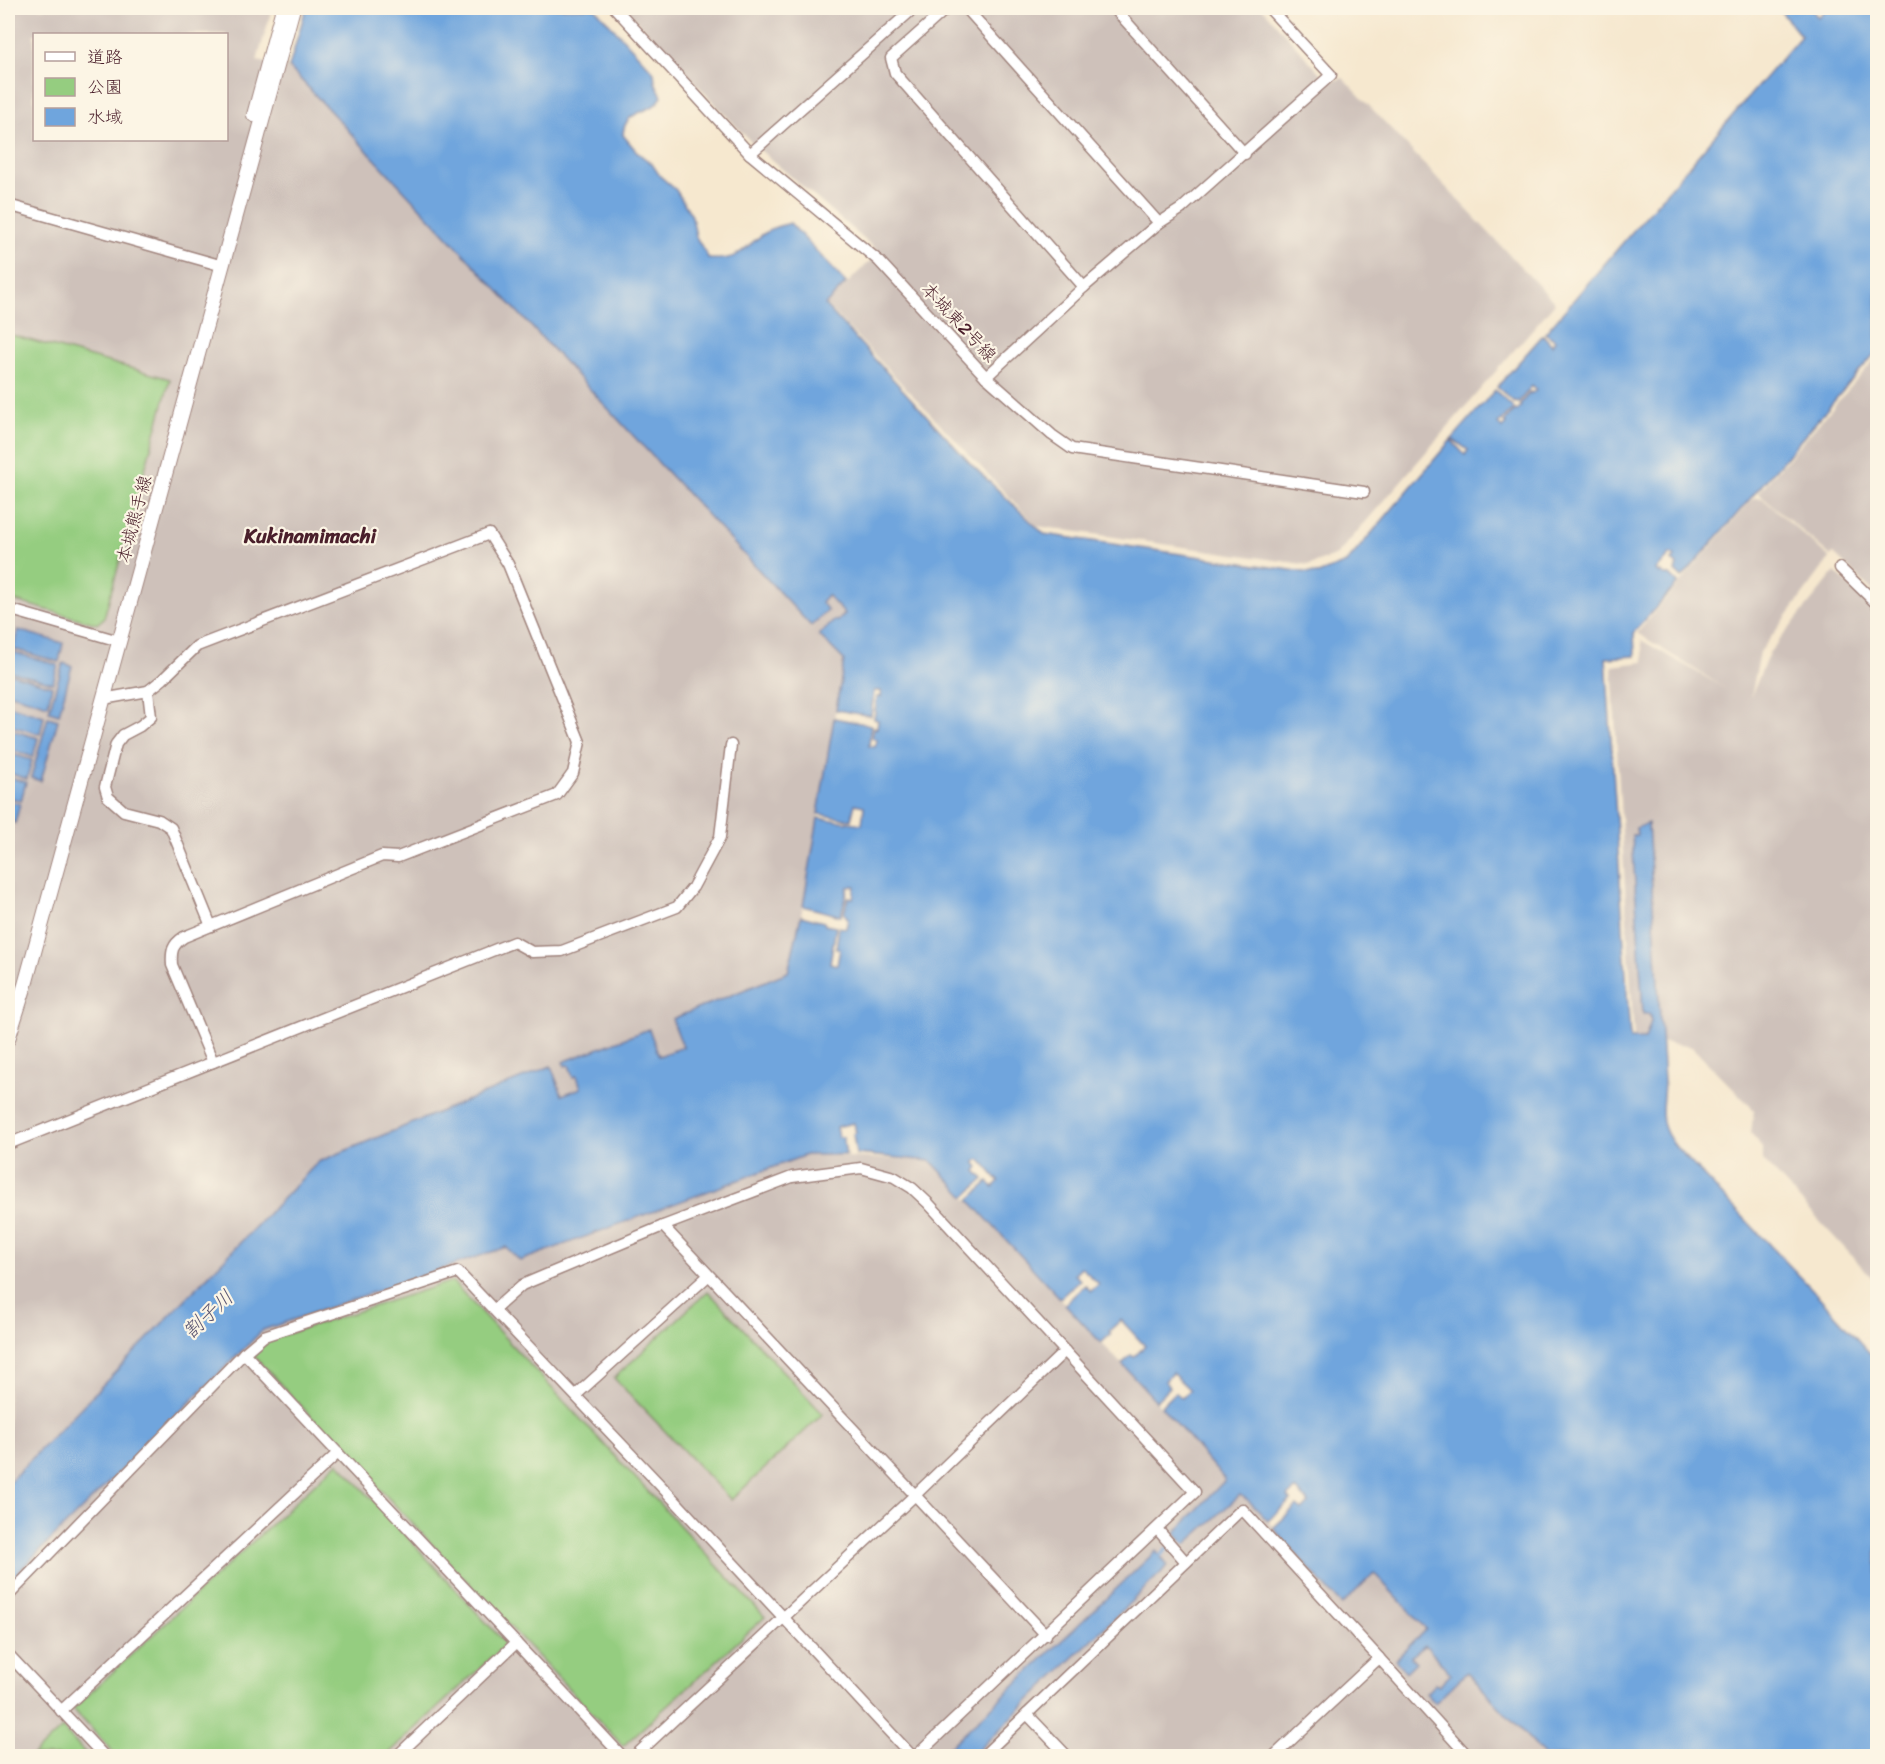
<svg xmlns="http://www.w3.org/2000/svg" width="1885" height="1764" viewBox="0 0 1885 1764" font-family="Sriracha,'Klee One',sans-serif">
<rect width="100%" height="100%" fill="#fcf5e5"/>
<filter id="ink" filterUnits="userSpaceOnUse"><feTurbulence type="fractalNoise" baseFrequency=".0167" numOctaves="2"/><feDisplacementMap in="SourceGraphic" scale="12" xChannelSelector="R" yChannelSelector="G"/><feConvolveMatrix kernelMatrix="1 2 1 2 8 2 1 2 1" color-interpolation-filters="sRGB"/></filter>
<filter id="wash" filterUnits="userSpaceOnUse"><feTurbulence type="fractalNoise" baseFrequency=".008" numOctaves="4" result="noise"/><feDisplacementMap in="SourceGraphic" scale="24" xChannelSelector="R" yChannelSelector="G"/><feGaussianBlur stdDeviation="1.35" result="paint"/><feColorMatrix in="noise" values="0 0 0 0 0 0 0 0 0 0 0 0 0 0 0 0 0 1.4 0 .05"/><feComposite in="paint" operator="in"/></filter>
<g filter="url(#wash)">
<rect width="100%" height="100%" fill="#f6e8cf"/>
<g fill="#cec1ba" fill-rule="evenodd">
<path d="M8,8H272L257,61L289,67L308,85L811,626L828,611L820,601L827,595L845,615L837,622L844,660L803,906L788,972L673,1019L683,1046L659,1056L649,1029L569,1065L577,1076L581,1087L562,1095L550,1067L318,1162L8,1483ZM34,34H226V140H34Z"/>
<polygon points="625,8 1262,8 1328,82 1343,78 1555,303 1337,555 1310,565 1037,526 826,304 879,252 753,144"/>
<polygon points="1877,357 1877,595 1833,553 1831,556 1758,493"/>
<polygon points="1753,498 1762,498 1830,558 1760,652 1751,697 1769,653 1835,572 1877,613 1877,1283 1762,1159 1762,1148 1751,1133 1754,1110 1692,1047 1634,1037 1612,666 1644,662 1641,640 1728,690 1637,633"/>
<polygon points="806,1155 931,1161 1156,1401 1226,1480 1175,1532 1185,1545 1240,1495 1249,1501 1268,1521 1341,1604 1374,1573 1426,1629 1395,1660 1411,1657 1424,1645 1451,1674 1439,1686 1427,1694 1434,1702 1467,1672 1545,1756 8,1756 8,1583 263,1330 506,1247 520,1261"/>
</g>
<g fill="#95cd80" stroke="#707656" stroke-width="1.5">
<polygon points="8,334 170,379 104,618 97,624 8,599"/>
<polygon points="452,1281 765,1617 623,1746 252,1354 268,1340"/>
<polygon points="708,1291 823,1414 731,1500 614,1378"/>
<polygon points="338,1462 506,1644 386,1756 117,1756 73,1709"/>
<polygon points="62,1728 88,1756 32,1756"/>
</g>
<g fill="#6fa5dd" stroke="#5c6284" stroke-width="1.5">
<path d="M306,8H595L654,72L655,82L662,96C653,116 624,107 623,135L638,153L652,164L660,176L676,190L692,216L696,237L709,259C745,262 745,242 772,229C777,226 785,225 790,223L846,283L825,305L971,464L1044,534L1318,574L1346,563L1451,440L1465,455L1468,450L1452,439L1495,390L1514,408L1498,424L1502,428L1506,424L1504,422L1515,410L1517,411L1521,406L1520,404L1530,392L1532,393L1536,390L1532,386L1518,403L1516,401L1514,402L1497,387L1543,335L1552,345L1555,340L1545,333L1801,36L1778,8H1810L1818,17L1827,8H1877V351L1682,578L1675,571L1677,565L1672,561L1675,557L1671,554L1656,570L1659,574L1661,572L1664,575H1670L1678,583L1634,632L1635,656L1606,658L1630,1039H1645L1651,1021L1649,1014H1643L1632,835H1637L1636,828L1648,823L1664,1081C1663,1109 1656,1123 1676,1147L1812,1289L1877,1361V1756H1545L1467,1672L1435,1703L1426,1693L1435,1684L1439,1686L1451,1674L1425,1645L1411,1657L1416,1662L1406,1672L1395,1660L1426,1629L1374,1573L1342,1605L1273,1528L1297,1506L1302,1510L1309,1503L1296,1489L1288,1497L1291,1500L1268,1521L1249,1501L1240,1495L1185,1545L1175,1533L1225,1480L1161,1406L1175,1392L1182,1398L1190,1390L1172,1373L1165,1381L1170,1387L1156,1401L1122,1364L1131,1355L1134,1357L1145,1346L1121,1320L1109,1331L1111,1334L1101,1343L1065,1304L1085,1285L1091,1291L1099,1284L1081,1267L1074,1274L1080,1280L1060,1298L969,1200L988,1182L993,1187L999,1181L980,1159L975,1162L979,1167L976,1171L984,1179L965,1197L931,1161L856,1154L853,1134L856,1133L854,1123L836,1127L838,1137H843L846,1155H806L520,1261L506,1247L263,1330L8,1582V1483L318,1162L551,1066L562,1095L581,1088L577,1076L573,1077L569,1065L565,1066L563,1062L649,1029L659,1056L683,1047L672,1019L788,972L801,916L824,922L825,925L836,927L830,963L837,965L840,949H836L839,927L846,928L848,919L844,913L848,897L853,898L855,886L848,887L841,916L803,906L818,818L862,824L864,806L855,804L851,820L818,814L834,718L871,725L869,746L875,747L877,740L872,738L874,727L877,728L878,720L874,719L877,697H881V691H874L871,716L836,710L844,660L819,635L835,620L837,621L845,614L827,595L821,602L828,610L811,626L289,67Z"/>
<polygon points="18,630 63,643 59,662 13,649"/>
<polygon points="13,652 58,665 53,683 8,671"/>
<polygon points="63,663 72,666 59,714 49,711"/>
<polygon points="8,673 52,686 48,705 8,693"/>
<polygon points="8,705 44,716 40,734 8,725"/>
<polygon points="48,717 58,720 41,781 31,778"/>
<polygon points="8,729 38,738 33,757 8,749"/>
<polygon points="8,753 32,760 27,779 8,773"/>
<polygon points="8,777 26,782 21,801 8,797"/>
<polygon points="8,801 20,804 15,823 8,821"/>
<polygon points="1156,1551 1168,1566 972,1756 940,1756"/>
</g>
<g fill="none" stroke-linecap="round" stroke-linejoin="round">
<polyline stroke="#6fa5dd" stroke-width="3" points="1159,1557 1169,1547"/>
</g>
</g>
<g filter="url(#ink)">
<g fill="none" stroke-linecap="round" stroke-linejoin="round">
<defs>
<g id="minor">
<polyline points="615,8 750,154 879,261 986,377 1052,435 1072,449 1364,492"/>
<polyline points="947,8 891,58 895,73 1084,287"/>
<polyline points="966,8 1159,223"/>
<polyline points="1114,8 1245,154"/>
<polyline points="750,154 914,8"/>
<polyline points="8,205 223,266"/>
<polyline points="986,377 1084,287 1159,223 1181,209 1331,75 1269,8"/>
<polyline points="1840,568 1878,605"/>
<polyline points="8,609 119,641"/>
<polyline points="148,691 151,717 140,726 123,735 116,744 105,787 108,797 124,811 159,820 171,828 211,926"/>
<path d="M103,699L148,691L163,679L197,646L489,534L508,564L580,742L573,773L557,795L398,857L382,856L184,937C172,945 171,951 172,965L213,1062"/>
<polyline points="8,1144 514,942 532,952 562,951 677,907 693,887 720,837 731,745"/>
<polyline points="663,1226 1046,1635"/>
<polyline points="495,1309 522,1285 663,1226 792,1177 861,1168 894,1177 912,1188 928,1203 1195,1492 916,1756"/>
<polyline points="244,1353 622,1756"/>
<polyline points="576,1395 708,1276"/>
<polyline points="1157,1529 1186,1562"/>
<polyline points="8,1596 244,1353 264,1336 458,1272 678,1504 912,1756"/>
<polyline points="8,1654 104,1756"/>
<polyline points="61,1711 338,1453"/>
<polyline points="1027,1714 1242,1509 1379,1658"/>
<polyline points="397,1756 516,1643"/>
<polyline points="635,1756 914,1496 1065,1351"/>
<polyline points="983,1756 1027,1714 1067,1756"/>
<polyline points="1274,1756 1379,1658 1468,1756"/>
</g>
<g id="major">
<polyline points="254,115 283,8"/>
<polyline points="8,1039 25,985 293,8"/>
</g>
</defs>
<use href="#minor" stroke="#a0847d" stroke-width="13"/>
<use href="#major" stroke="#a0847d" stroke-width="16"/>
<use href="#minor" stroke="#fff" stroke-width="10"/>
<use href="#major" stroke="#fff" stroke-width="14"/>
</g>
</g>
<g text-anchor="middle" stroke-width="4.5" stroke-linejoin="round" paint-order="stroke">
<g font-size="18" fill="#4a1f2b" stroke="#fcf5e5">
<text transform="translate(959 322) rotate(47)" y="6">本城東2号線</text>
<text transform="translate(134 519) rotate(-75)" y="6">本城熊手線</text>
</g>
<g font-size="20" font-weight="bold" fill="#4a1f2b" stroke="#fcf5e5">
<text x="310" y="543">Kukinamimachi</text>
</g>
<g font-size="20" font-style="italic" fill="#595572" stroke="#fcf5e5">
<text transform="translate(208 1314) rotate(-43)" y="7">割子川</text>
</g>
</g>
<rect width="1885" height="1764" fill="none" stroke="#fcf5e5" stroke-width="30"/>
<rect x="33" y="33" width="195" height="108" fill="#fcf5e5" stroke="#b59f9b" stroke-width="1.5"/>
<rect x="45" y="52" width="30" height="9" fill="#ffffff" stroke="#b59f9b" stroke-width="1.5"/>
<text x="87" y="63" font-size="18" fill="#4a1f2b">道路</text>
<rect x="45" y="78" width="30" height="18" fill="#95cd80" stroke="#b59f9b" stroke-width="1.5"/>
<text x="87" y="93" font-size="18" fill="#4a1f2b">公園</text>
<rect x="45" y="108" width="30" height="18" fill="#6fa5dd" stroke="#b59f9b" stroke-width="1.5"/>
<text x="87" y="123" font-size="18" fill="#4a1f2b">水域</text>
</svg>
